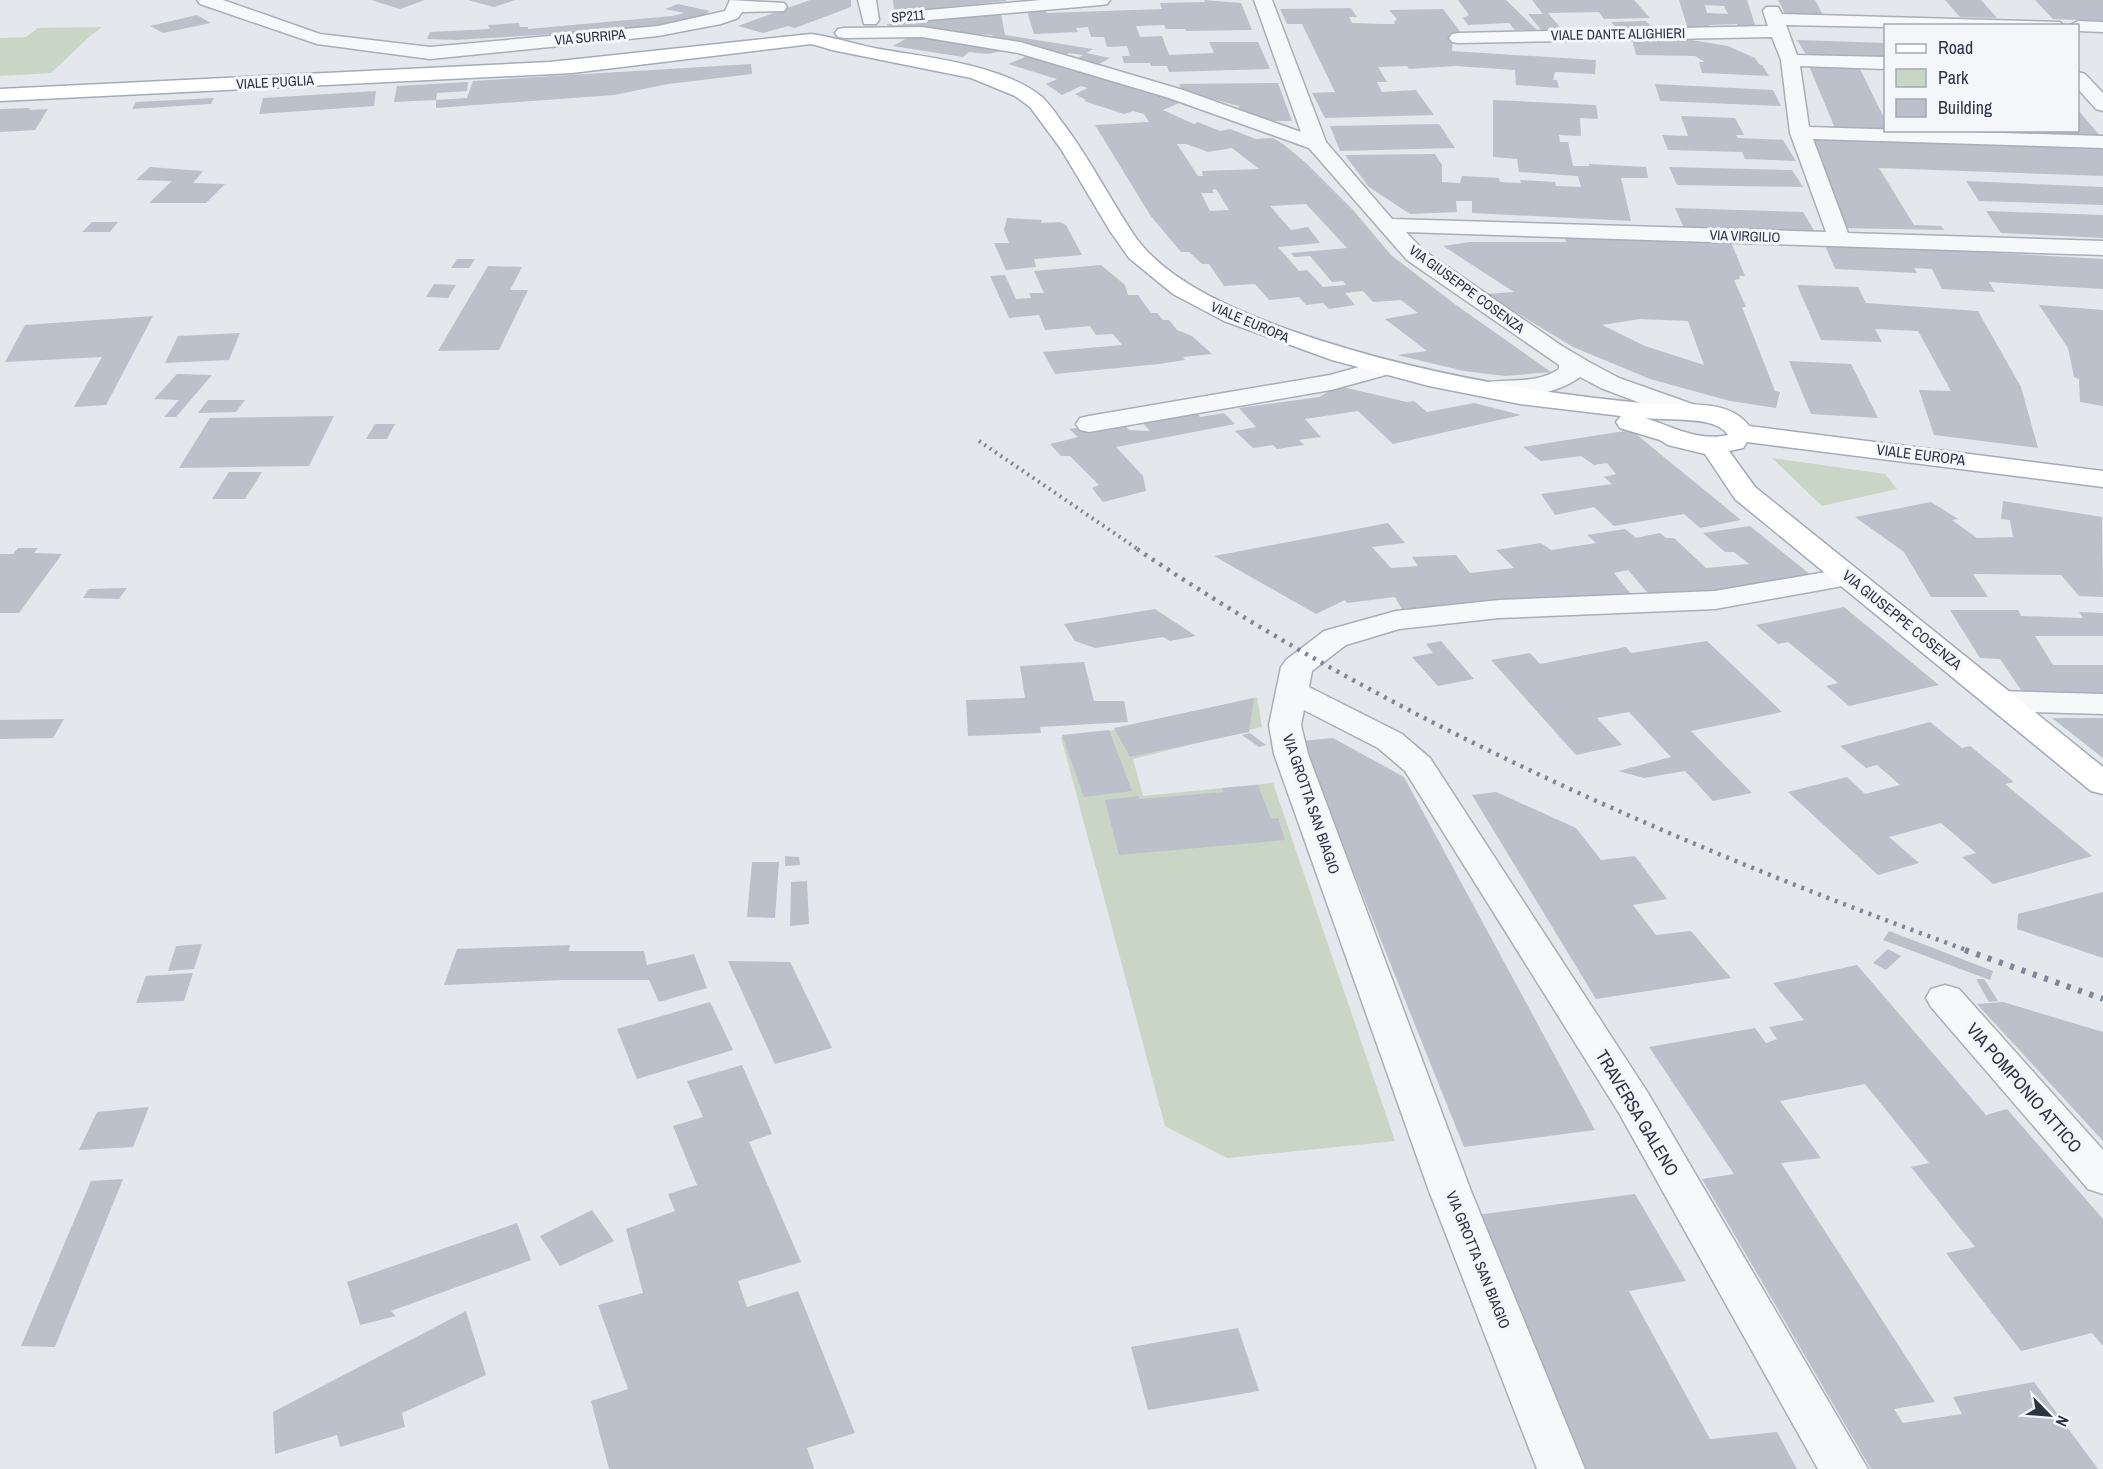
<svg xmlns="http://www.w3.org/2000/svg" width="2103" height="1469" viewBox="0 0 2103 1469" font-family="'Archivo Narrow',sans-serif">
<rect width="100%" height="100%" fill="#e4e7ec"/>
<g fill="#c9d6c5">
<polygon points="102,27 89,37 51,73 0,76 0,38 26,37 38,28"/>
<polygon points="1772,458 1885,474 1897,489 1822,506"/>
<polygon points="1257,697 1262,727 1133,759 1143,796 1273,783 1395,1141 1227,1158 1165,1126 1061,737 1105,732"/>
</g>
<g fill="#bbc0ca" fill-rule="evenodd">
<polygon points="371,0 425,0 400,9"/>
<polygon points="468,0 515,0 494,7"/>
<polygon points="810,0 851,0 851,7 795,28 788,26 763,33 738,26"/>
<polygon points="893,0 1006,0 1006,1 894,13"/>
<polygon points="1204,0 1241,3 1252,30 1186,31 1185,29 1166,29 1164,25 1136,26 1140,37 1162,36 1169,55 1214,53 1209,42 1258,42 1270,69 1169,72 1167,66 1151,66 1150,63 1124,63 1122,56 1130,56 1127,46 1107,47 1104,37 1091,37 1088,27 1076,28 1078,32 1034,34 1027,11 1045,9 1046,13 1162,9 1160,3 1205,2"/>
<polygon points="1458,0 1506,0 1537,30 1515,30 1509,23 1468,25 1463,18 1469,15"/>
<polygon points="1532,0 1634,0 1650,18 1604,19 1599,12 1548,13 1563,31 1543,32 1528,14 1543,14"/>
<path d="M1679,0H1747L1756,28H1738L1737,24L1709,25L1710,29H1688ZM1705,5L1724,6L1728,14L1707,13Z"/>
<polygon points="1778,0 1815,0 1823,15 1785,14"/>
<polygon points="1945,0 1981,0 1997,18 1960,17"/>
<polygon points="2035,0 2103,0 2103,21 2053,19"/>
<polygon points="678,4 710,11 698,19 649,28 456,40 427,39 430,32 490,29 488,25 519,23 520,27 528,27 528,29 672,16 684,13 665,9"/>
<polygon points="1351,8 1357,17 1349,17 1352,23 1381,24 1395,24 1394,22 1397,19 1389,10 1443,9 1462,34 1453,34 1452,51 1596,60 1595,74 1555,72 1553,80 1557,80 1559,88 1516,85 1515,70 1455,66 1409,69 1407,66 1378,67 1387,82 1377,82 1382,92 1416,90 1434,115 1325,118 1312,93 1335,92 1302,24 1287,24 1280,9"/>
<polygon points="1001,14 1005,35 1093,49 1086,53 1110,58 1097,65 1076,59 1083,55 1069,53 1062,57 1050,53 1055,51 989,39 993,35 889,30 887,24"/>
<polygon points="197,15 211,23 163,33 150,26"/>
<polygon points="1646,21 1652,27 1617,28 1611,22"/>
<polygon points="914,34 1010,49 988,54 969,52 963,57 893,46"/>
<polygon points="1632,39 1685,39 1728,46 1755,58 1759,64 1762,65 1769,76 1702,73 1699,62 1705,62 1695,56 1636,55"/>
<polygon points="1797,40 1886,43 1886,58 1807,56"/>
<path d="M1030,55L1184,101L1163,110L1194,124L1198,122L1220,131L1230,129L1256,139L1273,138L1283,144L1305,162L1353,210L1391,255L1456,305L1551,372L1505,376L1464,371L1397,355L1427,351L1385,319L1418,313L1401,300L1373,302L1363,291L1345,293L1355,305L1329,309L1323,303L1306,305L1299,297L1269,300L1255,284L1224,286L1209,264H1202L1189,252H1181L1150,215L1095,125L1149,122L1144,114L1133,111L1124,114L1084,101L1086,100L1075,94L1088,88L1081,86L1062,95L1046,84L1057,79L1008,64ZM1177,144H1186L1208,152L1232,148L1259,169L1202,171L1203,176H1198ZM1216,189L1229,210L1210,211L1201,193H1214L1212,190ZM1306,204L1347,248L1291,253L1294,257L1310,256L1332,282L1343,281L1346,285L1323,287L1307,270L1299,271L1278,247L1320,243L1308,227L1291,230L1270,206Z"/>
<polygon points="751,64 752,74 668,84 614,95 436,108 436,100 467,98 473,81"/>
<polygon points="1809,66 1860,69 1886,122 1886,130 1835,128"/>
<polygon points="468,82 467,91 437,93 436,100 394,102 397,86"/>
<polygon points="1278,83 1292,121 1262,121 1240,111 1239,106 1182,91 1179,84"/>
<polygon points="1655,84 1773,90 1781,106 1660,101"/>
<polygon points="376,91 374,106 259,114 263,98"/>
<polygon points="214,98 211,104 132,109 136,102"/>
<polygon points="1493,100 1596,105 1598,119 1580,118 1581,136 1559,135 1560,142 1568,142 1573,166 1589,166 1589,164 1646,167 1648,178 1621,178 1631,221 1472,213 1472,201 1456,201 1457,212 1410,214 1369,187 1345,155 1435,154 1442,165 1442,182 1460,183 1462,176 1499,178 1500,182 1521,183 1520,180 1555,182 1556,186 1581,187 1578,176 1519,172 1517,159 1493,157"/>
<polygon points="30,108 29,110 48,109 35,130 0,132 0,109"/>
<polygon points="2078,110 2102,138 2048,135 2044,130 2078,130"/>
<polygon points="1681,116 1735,118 1744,135 1736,135 1738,138 1783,140 1796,161 1745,159 1742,152 1668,150 1662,135 1688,136"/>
<polygon points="1439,124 1455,148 1340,151 1330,126"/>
<polygon points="1946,130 2019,130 2022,135 1946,132"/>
<polygon points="1814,139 2103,149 2103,176 1879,168 1914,225 1941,226 1944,230 1839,228"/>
<polygon points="150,167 203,171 193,183 225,184 206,203 149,203 172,181 136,180"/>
<polygon points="1669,167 1792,170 1803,187 1677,185"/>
<polygon points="1966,181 2103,187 2103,205 1979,201"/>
<polygon points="1675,208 1803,212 1815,232 1684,228"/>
<polygon points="1986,211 2103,215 2103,238 2001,233"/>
<polygon points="1007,218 1042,220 1041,223 1060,222 1066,225 1082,255 1034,259 1036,267 1006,270 994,243 1009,243 1004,230"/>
<polygon points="92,222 118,222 110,232 82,232"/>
<path d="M1564,236L1688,243L1687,241L1731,242L1745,276H1739L1740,279L1734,280L1746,307H1742L1775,391L1780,392L1776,408L1730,401L1650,379L1573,347L1486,294L1514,292L1443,246L1470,242H1566ZM1640,319L1688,321L1704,365L1645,346L1602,325Z"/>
<polygon points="1824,243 2103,259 2103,289 1989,282 1995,292 1942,289 1932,269 1914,268 1917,273 1835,269"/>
<polygon points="457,259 475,259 469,268 451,268"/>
<polygon points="1101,265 1125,285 1128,295 1138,295 1151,313 1157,313 1163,320 1169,320 1177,330 1192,336 1212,354 1183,357 1185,360 1159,364 1055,374 1043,352 1122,345 1113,334 1096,335 1090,326 1045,330 1039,315 1009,318 990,276 1005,275 1016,299 1031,298 1029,293 1044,293 1034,271"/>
<polygon points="488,266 522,267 510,290 528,290 499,350 438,351"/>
<polygon points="434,284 456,285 448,298 426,297"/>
<polygon points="1797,285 1858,287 1866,303 1978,311 2021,387 2038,448 1934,435 1919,390 1951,391 1918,331 1875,329 1882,342 1821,340"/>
<polygon points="2039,305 2103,310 2103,406 2080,402 2079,379 2074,377 2068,348"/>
<polygon points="153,316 106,405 74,407 102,357 5,362 25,325"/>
<polygon points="240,333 229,360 165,363 178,336"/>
<polygon points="1789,361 1851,364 1878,418 1811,414"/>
<polygon points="177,374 212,375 176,417 164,417 179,400 154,399"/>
<polygon points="1338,386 1407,402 1414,401 1427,412 1474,403 1521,415 1393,444 1358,411 1305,419 1321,437 1299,440 1304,445 1277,449 1273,445 1253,448 1235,431 1256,427 1239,408 1319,397"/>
<polygon points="208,400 245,400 236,412 198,413"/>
<polygon points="1195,410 1200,417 1224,413 1235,424 1116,447 1143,476 1146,491 1103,502 1092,488 1099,485 1070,456 1061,456 1050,444 1078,437 1069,429 1121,421 1129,430 1150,431 1140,420"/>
<polygon points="334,416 309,466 179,468 210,418"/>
<polygon points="375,424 395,424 387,439 366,439"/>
<polygon points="1631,430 1741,520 1700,528 1684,514 1614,526 1594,507 1555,515 1541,494 1612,484 1604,477 1616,474 1607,463 1594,465 1581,456 1541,461 1523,447"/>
<polygon points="229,472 262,472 245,499 212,499"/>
<polygon points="2003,501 2102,517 2103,597 2079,596 2061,575 1973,574 1988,597 1931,597 1904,552 1855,517 1931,502 1958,519 1952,520 1977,538 2013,537 2010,520 2001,519"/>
<polygon points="1388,523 1405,543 1372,547 1391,568 1418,566 1412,557 1456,555 1470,573 1514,568 1496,550 1541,543 1551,550 1596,543 1587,535 1625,529 1636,538 1660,533 1666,538 1674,538 1706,568 1749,564 1734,552 1725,552 1703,533 1750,526 1817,580 1727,594 1652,598 1628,570 1614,573 1634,598 1405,615 1395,597 1347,603 1345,600 1316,614 1214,556"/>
<polygon points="18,548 38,548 34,553 62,554 19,613 0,613 0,554 13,554"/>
<polygon points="127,588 119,599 83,598 89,589"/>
<polygon points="1844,607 1939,685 1849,706 1826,686 1838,683 1788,642 1778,644 1756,625"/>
<polygon points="1155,609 1196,636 1170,641 1163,637 1095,648 1075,641 1064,624"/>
<polygon points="1950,610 2018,610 2021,616 2083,618 2079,612 2103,613 2103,636 2035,636 2053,665 2103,665 2103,693 2023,693 2000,659 1980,658"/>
<polygon points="1441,641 1474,679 1438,686 1412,657 1433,653 1426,644"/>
<polygon points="1707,641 1782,712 1691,731 1752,793 1713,801 1685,771 1644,778 1618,771 1671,757 1629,712 1597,718 1622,745 1576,755 1491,660 1530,653 1540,664 1626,647 1631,653"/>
<polygon points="1084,662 1094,701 1124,701 1128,722 1040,727 1041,733 968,736 966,700 1025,698 1020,666"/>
<polygon points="1254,698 1249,732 1130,757 1114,728"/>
<polygon points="2052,718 2103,718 2103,758"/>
<polygon points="64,719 53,738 0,739 0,720"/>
<polygon points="1930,722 1962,748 1970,746 2014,782 2005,784 2092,856 1993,884 1962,857 1976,853 1941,823 1889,837 1919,863 1878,875 1788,792 1847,777 1865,794 1900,785 1877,765 1866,768 1840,746"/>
<polygon points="1109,730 1132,791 1084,797 1062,735"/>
<polygon points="1250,733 1266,745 1259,747 1242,735"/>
<polygon points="1333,738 1404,777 1595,1130 1464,1147 1301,741"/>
<polygon points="1258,785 1271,819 1278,818 1285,840 1119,855 1105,800 1139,796 1139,799 1224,792 1222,788"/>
<polygon points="1496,792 1576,828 1601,860 1635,856 1667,899 1633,905 1656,935 1691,931 1731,978 1596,999 1472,795"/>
<polygon points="785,856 799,857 800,865 785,866"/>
<polygon points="752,862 779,862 775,918 747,917"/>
<polygon points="807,881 809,924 790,926 791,882"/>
<polygon points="2103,892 2103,958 2017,929 2018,914"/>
<polygon points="1889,931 1993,971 1990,980 1883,940"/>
<polygon points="202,944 194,969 168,971 176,946"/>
<polygon points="570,945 569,951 644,951 647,965 694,954 707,988 659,1002 649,980 564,980 444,985 457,949"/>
<polygon points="1888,949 1901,956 1886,970 1873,963"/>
<polygon points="728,961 790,962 832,1048 775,1064"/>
<polygon points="1857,965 1986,1115 2007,1109 2103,1219 2103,1346 2092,1333 2021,1351 1946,1253 1975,1247 1911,1167 1929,1163 1865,1084 1780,1101 1821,1158 1781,1163 1935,1402 1894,1409 1903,1423 1962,1414 1953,1397 2034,1382 2098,1469 1871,1469 1702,1179 1734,1174 1649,1047 1755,1028 1766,1043 1777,1039 1769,1027 1804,1020 1773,983"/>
<polygon points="193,973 184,1001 136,1003 146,976"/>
<polygon points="1976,979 1984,979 1998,1001 1989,1002"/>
<polygon points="710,1002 733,1050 637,1079 617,1029"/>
<polygon points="2003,1002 2103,1032 2103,1141 1977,1004"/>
<polygon points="742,1065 772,1134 749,1142 801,1262 738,1281 747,1307 798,1291 855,1433 807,1448 814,1468 812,1469 609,1469 591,1401 628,1389 598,1305 643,1293 626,1229 675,1211 668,1194 697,1185 673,1126 703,1117 687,1081"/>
<polygon points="149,1107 133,1147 79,1150 97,1112"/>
<polygon points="123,1179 55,1347 21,1346 91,1181"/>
<polygon points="1635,1194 1686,1281 1629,1291 1710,1439 1777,1432 1797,1469 1584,1469 1476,1215"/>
<polygon points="592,1210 614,1241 560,1266 540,1236"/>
<polygon points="517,1223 531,1260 391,1311 396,1316 360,1325 347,1282"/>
<polygon points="466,1311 486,1375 402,1413 405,1427 340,1447 337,1435 275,1454 273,1412"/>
<polygon points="1238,1328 1259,1391 1148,1410 1131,1347"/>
</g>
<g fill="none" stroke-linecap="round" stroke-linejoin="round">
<defs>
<g id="minor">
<polygon points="197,0 223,0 320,34 430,47 658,26 725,11 730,0 784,3 787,7 784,11 742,12 738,18 721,24 658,36 430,59 317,44 200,4"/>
<polygon points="858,0 876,0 879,20 876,24 864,24"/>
<polygon points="1041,0 1110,0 1107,4 1101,5 906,22 900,21 897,17 900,13 906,12"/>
<path d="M1254,0H1272L1326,142L1392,219L1826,232L1790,133L1781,60L1772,37L1458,43L1452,42L1449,38L1452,34L1458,33L1768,26L1763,11L1766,7H1778L1782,14L2060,22L2063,26L1886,27L1786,25L1797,55L1886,57V69L1800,66L1809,127L2103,136V148L1813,139L1848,233L2103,241V255L1406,232L1423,250L1562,346L1589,362L1619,378L1698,406L1702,412L1698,418L1689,420L1680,418L1601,388L1580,377C1554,396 1508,402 1477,394L1473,389L1477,384C1504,377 1534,386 1559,369V365L1407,260L1309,148L1169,98L1018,53L922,37L844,38L838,37L835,33L838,29L844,28L922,27L1020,42L1183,90L1301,132Z"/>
<polygon points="2078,21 2103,22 2103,32 2078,31 2078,26 2069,26"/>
<polygon points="2078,72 2085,74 2103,93 2103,111 2096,109 2078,89"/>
<polygon points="1384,360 1393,363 1397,368 1393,373 1331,390 1089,432 1080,430 1076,424 1080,418 1089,416 1330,375"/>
<polygon points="1849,568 1859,571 1864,577 1859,583 1715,609 1499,618 1399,629 1346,645 1312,671 1309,687 1402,734 1430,758 1648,1093 1868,1469 1818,1469 1619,1113 1405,771 1378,748 1304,710 1301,725 1308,754 1471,1191 1585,1469 1537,1469 1429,1191 1274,754 1269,725 1281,667 1286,660 1324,631 1396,611 1499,600 1715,591"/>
<polygon points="2001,691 2103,694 2103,714 2001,711 1990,708 1985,701 1990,694"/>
<polygon points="1945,985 1959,989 2103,1150 2103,1194 2088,1189 1931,1007 1926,998 1931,989"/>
</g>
<path id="major" d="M811,34C832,37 852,43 874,48C923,57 1002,64 1042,97C1051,105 1058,117 1065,126C1091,161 1110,199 1134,235C1167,283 1239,312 1292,331C1410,372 1530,393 1654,404C1684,406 1729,398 1749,426L2103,471V487L1747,442L1743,448L1729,451L1755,487L2103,767V794L2091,791L1735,499L1705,454L1668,445L1660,440L1620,428L1616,422L1621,416L1520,404L1429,386L1332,360L1224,321L1173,294L1129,258L1110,231L1061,149L1030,107L1015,96L971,78L832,50L819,46L811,44L572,73L0,101V89L550,62ZM1645,418C1668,421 1716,415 1728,435C1698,442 1674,427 1645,418Z"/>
</defs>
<use href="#minor" stroke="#a9aeb7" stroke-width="3"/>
<use href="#major" stroke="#a3abb8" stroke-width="3"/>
<use href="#minor" fill="#f7f8fa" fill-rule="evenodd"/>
<use href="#major" fill="#fff" fill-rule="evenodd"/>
<polyline stroke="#7d8696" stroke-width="4" stroke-dasharray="2 4.5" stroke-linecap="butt" points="979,441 1139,550"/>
<path stroke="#7d8696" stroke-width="4.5" stroke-dasharray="3 6" stroke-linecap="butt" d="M1137,549C1394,722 1678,845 1969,951"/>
<polyline stroke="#7d8696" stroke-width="6" stroke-dasharray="4 8" stroke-linecap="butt" points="1965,950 2103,999"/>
</g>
<g text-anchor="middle" stroke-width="6" stroke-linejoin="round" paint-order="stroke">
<g font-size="14" fill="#2b3445" stroke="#f4f6f9">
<text transform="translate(908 16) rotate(-5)" y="5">SP211</text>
<text transform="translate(1618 34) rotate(-1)" y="5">VIALE DANTE ALIGHIERI</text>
<text transform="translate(590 37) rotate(-5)" y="5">VIA SURRIPA</text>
<text transform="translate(275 82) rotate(-3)" y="5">VIALE PUGLIA</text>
<text transform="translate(1745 236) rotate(2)" y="5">VIA VIRGILIO</text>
<text transform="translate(1467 289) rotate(36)" y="5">VIA GIUSEPPE COSENZA</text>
<text transform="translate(1250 322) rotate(23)" y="5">VIALE EUROPA</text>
</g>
<g font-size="15" fill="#2b3445" stroke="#f4f6f9">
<text transform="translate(1921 455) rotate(7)" y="5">VIALE EUROPA</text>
<text transform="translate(1902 620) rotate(39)" y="5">VIA GIUSEPPE COSENZA</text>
<text transform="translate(1311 804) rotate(71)" y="5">VIA GROTTA SAN BIAGIO</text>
<text transform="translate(1478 1260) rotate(68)" y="5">VIA GROTTA SAN BIAGIO</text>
</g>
<g font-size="18" fill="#2b3445" stroke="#f4f6f9">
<text transform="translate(2024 1088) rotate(49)" y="6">VIA POMPONIO ATTICO</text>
<text transform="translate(1637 1113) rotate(59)" y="6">TRAVERSA GALENO</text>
</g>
</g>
<rect x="1884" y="24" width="195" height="108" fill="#f4f6f9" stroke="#a4a8b1" stroke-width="1.5"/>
<rect x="1896" y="44" width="30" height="9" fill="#ffffff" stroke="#a4a8b1" stroke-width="1.5"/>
<text x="1938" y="54" font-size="18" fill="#2b3445">Road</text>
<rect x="1896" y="69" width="30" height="18" fill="#c9d6c5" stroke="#a4a8b1" stroke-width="1.5"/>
<text x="1938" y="84" font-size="18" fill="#2b3445">Park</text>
<rect x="1896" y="99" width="30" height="18" fill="#bbc0ca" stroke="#a4a8b1" stroke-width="1.5"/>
<text x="1938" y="114" font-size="18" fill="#2b3445">Building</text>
<g transform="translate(2049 1415) rotate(115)" stroke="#f4f6f9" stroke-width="4.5" paint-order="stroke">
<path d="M0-4.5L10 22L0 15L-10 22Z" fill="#2b3445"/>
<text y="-9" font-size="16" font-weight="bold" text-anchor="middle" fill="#2b3445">N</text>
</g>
</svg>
